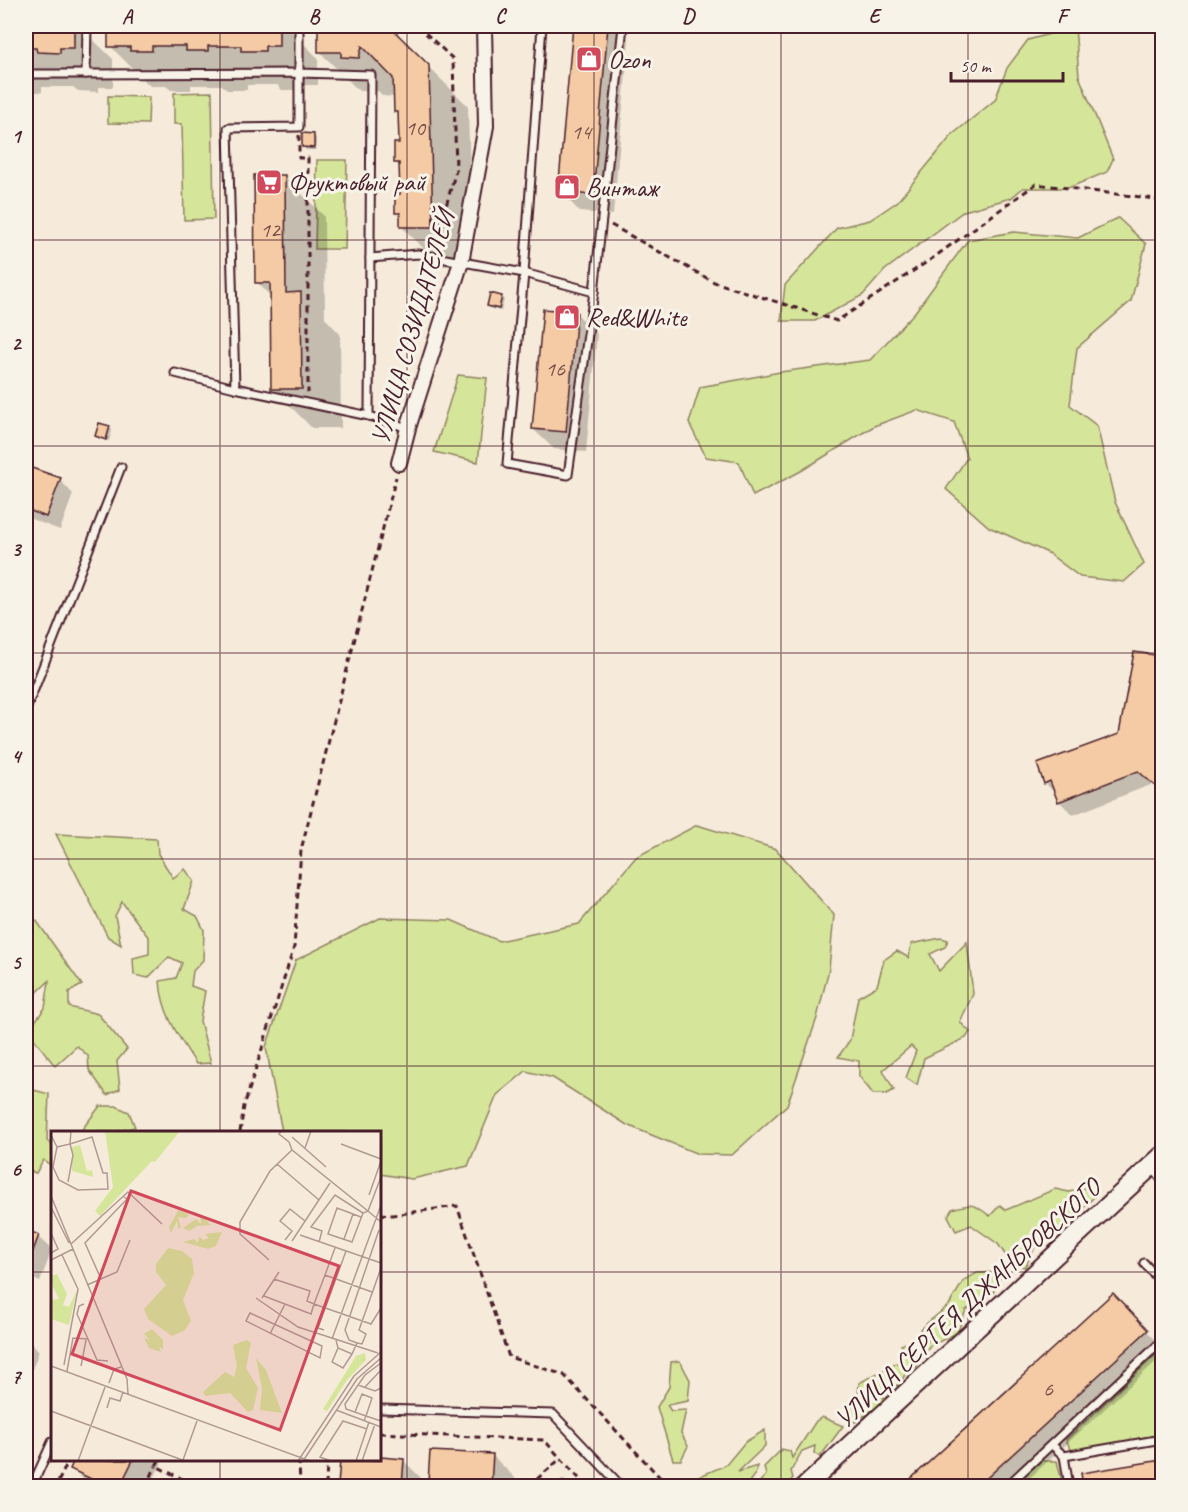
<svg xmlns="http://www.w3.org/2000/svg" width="1188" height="1512" viewBox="0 0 1188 1512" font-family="Caveat,sans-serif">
<rect width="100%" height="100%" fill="#f6ebda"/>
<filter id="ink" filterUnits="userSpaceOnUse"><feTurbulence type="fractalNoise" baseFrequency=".0167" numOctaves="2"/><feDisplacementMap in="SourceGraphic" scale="12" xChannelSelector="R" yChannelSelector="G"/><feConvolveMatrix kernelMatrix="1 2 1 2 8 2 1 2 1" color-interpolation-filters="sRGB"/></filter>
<g filter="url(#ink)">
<g fill="#d5e69a" stroke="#908262" stroke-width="1.5">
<polygon points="1075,27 1079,76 1113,159 1107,172 1068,188 1023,188 1011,198 964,211 885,270 863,295 815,321 781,321 785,285 837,228 870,220 897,202 953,134 995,100 1007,68 1028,40"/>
<polygon points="212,92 214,219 184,220 182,124 174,124 174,93"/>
<polygon points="108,96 149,97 148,124 108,123"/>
<polygon points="317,160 347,160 345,249 315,249"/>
<polygon points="1118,218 1146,244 1131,301 1077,348 1070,405 1097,426 1115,502 1144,564 1124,582 1080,577 1048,553 989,527 946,489 967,458 954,422 917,410 874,426 801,471 753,496 739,462 706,457 689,423 700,387 780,372 870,360 915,312 968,240 1014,232 1078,238"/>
<polygon points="458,375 487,378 478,462 434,452"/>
<polygon points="697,825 776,849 834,915 829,969 817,1018 787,1105 732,1155 698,1154 627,1125 553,1078 526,1071 497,1095 468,1166 412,1179 380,1174 380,1132 282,1132 266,1047 296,960 380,918 451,920 499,941 579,924 636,857"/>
<path d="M56,834L157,839L158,854L173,878L185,869L194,881L184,909L197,916L204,930L203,960L193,971L191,986L205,991L200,1021L211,1063L196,1064C179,1037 162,1014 160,981L176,978L182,963L169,957L148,978L134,975L133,958L149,954V938L122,902L115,916L121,945L108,937Z"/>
<polygon points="26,920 36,920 82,985 69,992 69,1007 98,1014 127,1049 117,1061 120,1089 107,1095 89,1070 88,1056 77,1046 55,1066 28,1031 45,1008 49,981 26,1003 26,981 29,978 27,964 26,963"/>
<polygon points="941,938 948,940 945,947 930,954 939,971 967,942 973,994 960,1022 970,1032 966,1038 924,1058 917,1085 906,1078 916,1051 911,1046 883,1070 894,1090 887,1094 873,1094 859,1076 859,1061 838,1057 850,1040 858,997 877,986 884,960 897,951 909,958 911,944"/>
<polygon points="26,1088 49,1094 47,1141 52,1145 52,1166 43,1160 36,1173 26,1170"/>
<polygon points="100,1106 116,1106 129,1112 135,1127 113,1132 80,1132"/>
<path d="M1084,1188L1094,1197L1068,1223L1036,1245L1025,1267L1011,1263L998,1244L971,1225L956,1231L948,1216L952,1209C972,1203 973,1203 990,1216L1000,1205L1006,1210L1055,1189L1069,1192Z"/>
<polygon points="1003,1272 993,1293 966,1310 957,1333 930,1346 916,1368 910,1365 900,1384 885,1391 881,1405 855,1422 848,1418 853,1402 858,1397 859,1383 897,1363 905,1351 901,1345 908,1342 921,1350 930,1338 920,1329 949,1305 964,1280 977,1273"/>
<polygon points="1162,1349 1162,1434 1072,1451 1066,1440"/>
<polygon points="680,1361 690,1380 688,1401 667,1405 671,1411 686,1410 681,1433 688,1446 681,1460 673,1460 657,1407 669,1387 671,1362"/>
<polygon points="822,1417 843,1426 820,1457 814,1453 815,1446 802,1451 791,1471 793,1478 787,1485 782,1486 756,1486 766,1475 764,1467 782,1449 790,1451 792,1458 816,1421"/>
<polygon points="765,1430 765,1446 738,1472 757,1466 755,1474 746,1486 731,1486 732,1481 726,1483 725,1486 699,1486 697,1485 698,1477 726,1465 745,1442"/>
<polygon points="1041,1461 1057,1461 1063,1486 1013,1486"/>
</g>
<g fill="#0003">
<polygon points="26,26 79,26 113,59 113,87 99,87 99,92 78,91 73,87 42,87 42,92 26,92"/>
<polygon points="110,26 286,26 318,58 318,85 304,85 304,90 282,90 277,85 247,85 247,90 227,90 222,85 191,85 191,90 171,90 166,86 150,86 110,46"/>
<polygon points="319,26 387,26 468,106 472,266 441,266 401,226 401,217 397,212 401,195 401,168 396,163 401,145 400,116 395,111 395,97 383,96 378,91 359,91 319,51"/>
<polygon points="574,26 614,26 629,40 613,215 580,212 560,191"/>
<polygon points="313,135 316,138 316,150 306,150 303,147"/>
<polygon points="284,176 324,216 325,318 340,334 341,428 312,428 273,389 272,298 257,282"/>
<polygon points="501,297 504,300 501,311 491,309 488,306"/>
<polygon points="576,313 597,334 586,452 554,449 533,429"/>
<polygon points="100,424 110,428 112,430 109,441 99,438 96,435"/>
<polygon points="26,468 60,480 73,494 60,530 26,517"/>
<polygon points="26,592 36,603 26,631"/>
<polygon points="1159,649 1162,650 1162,793 1153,784 1073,815 1059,801 1056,794 1045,783 1120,735 1158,657"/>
<polygon points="26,1232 38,1237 52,1250 40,1282 26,1276"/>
<polygon points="1113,1295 1162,1347 1162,1356 1021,1486 905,1486"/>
<polygon points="26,1337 39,1351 26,1385"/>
<polygon points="493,1456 523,1486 435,1486 429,1481"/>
<polygon points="380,1459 403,1460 429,1486 340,1486 342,1460"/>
<polygon points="76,1460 160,1460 162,1462 150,1486 90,1486 72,1468"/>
<polygon points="1162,1462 1162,1486 1084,1486 1082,1474"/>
<polygon points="563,1479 571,1486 555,1486"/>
</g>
<g fill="#f4cba4" stroke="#4a1f2b" stroke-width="1.5">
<polygon points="26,26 74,26 74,48 60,48 60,53 37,52 36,48 26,48"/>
<polygon points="108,26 279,26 279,46 265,46 265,51 241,51 241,46 208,46 208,51 186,51 186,46 152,46 152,51 130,51 130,47 108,47"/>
<polygon points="318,26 389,26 429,65 433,227 400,227 400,213 395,213 395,193 400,194 399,163 394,163 394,143 399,143 398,112 394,112 393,78 362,46 359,58 341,57 341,52 318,52"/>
<polygon points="573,26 608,26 593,195 558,192"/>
<polygon points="302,133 314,134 314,148 302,147"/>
<polygon points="254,175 285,175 286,293 301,292 302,389 271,389 270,283 255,283"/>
<polygon points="490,293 502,296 499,309 487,306"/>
<polygon points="543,309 577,312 566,432 532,429"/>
<polygon points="99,423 110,426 106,440 95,436"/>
<polygon points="26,466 61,478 46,517 26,509"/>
<polygon points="1134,652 1162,656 1162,792 1138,771 1058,802 1050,781 1044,784 1037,764 1119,734"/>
<polygon points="26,1230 39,1235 27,1267 26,1267"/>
<polygon points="1113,1293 1148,1330 1076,1396 978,1486 903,1486"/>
<polygon points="430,1451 493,1454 491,1486 428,1482"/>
<polygon points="380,1457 404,1459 402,1486 338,1486 340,1460 380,1460"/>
<polygon points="74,1460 133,1460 120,1486 106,1486 70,1469"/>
<polygon points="1162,1460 1162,1486 1083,1486 1081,1473"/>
</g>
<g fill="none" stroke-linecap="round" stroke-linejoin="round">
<defs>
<g id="lane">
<polyline points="299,26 299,73 371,75 369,416"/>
<polyline points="542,26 524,273 507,464 568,475 594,292 623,26"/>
<polyline points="26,74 86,74 87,26"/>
<polyline points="86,74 299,73 299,127 228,128 235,388"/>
<polyline points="370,258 418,254 524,273 594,292"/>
<polyline points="175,373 235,388 369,416 408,428"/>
<polyline points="26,710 121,467"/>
<polyline points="1152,1167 1162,1180"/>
<polyline points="1144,1263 1162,1283"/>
<polyline points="380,1409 553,1414 621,1486"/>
<polyline points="1052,1445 1064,1456 1069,1486"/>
<polyline points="1064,1456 1162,1439"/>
<polyline points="32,1486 52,1442"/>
<polyline points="1007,1486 1162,1341"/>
</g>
<polyline id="street" points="399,463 408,428 461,262 486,126 484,26"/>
<polyline id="secondary" points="806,1486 1162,1156"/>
</defs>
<use href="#lane" stroke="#4a1f2b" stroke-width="11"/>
<use href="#street" stroke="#4a1f2b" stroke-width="18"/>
<use href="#secondary" stroke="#4a1f2b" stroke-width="22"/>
<g stroke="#4a1f2b" stroke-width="3" stroke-dasharray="6 4.5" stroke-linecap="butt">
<polyline points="418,26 453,59 456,170 435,246"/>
<polyline points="299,135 299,158 308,158 308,393"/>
<polyline points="611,225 714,282 837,321 930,260 1036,184 1156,199 1162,210"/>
<polyline points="240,1132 244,1106 294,947 301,850 396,477"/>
<polyline points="380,1214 392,1215 457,1206 509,1357 564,1375 668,1486"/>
<polyline points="380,1433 544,1440 586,1486"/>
<polyline points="159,1460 156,1466 197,1486"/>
<polyline points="299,1460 300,1486"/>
<polyline points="67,1486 58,1482 69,1460"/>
<polyline points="146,1486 156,1466"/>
<polyline points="326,1486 327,1460"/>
<polyline points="529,1486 560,1459"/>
</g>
<use href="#lane" stroke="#f7f3e8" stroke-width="7"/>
<use href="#street" stroke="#f7f3e8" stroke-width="14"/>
<use href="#secondary" stroke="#f7f3e8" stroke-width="18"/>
</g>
</g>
<path fill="none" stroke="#4a1f2b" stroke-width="1.5" stroke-opacity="0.55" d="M220,26V1132M407,26V1486M594,26V1486M781,26V1486M968,26V1486M26,240H1162M26,446H1162M26,653H1162M26,859H1162M26,1066H1162M26,1272H52M380,1272H1162M220,1460V1486"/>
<defs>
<symbol id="shop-square" viewBox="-11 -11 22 22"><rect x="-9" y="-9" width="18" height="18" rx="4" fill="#d1495b" stroke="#f7f3e8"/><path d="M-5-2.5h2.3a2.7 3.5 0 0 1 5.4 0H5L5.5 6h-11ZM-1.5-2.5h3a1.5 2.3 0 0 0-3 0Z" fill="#fff"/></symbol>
<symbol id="supermarket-square" viewBox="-11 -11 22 22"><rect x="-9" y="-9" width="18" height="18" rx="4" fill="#d1495b" stroke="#f7f3e8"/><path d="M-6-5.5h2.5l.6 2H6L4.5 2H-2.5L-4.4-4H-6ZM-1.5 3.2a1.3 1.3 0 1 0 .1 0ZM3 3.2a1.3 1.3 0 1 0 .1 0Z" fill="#fff"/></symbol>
</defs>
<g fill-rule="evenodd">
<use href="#shop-square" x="574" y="44" width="30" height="30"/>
<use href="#supermarket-square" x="254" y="167" width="30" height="30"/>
<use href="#shop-square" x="552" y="172" width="30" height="30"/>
<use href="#shop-square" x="552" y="302" width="30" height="30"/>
</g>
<g text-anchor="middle" stroke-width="6" stroke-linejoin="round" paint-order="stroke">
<g font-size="22" fill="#744a49">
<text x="415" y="135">10</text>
<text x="581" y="139">14</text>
<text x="270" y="237">12</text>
<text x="555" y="376">16</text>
<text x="1048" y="1396">6</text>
</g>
<g font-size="26" fill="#4a1f2b" stroke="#f7f3e8" text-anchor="start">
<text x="608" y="68">Ozon</text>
<text x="288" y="191">Фруктовый рай</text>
<text x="586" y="196">Винтаж</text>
<text x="586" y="326">Red&amp;White</text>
</g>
<g font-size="26" fill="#4a1f2b" stroke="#f7f3e8">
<text transform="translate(412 327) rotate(-74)" y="9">УЛИЦА СОЗИДАТЕЛЕЙ</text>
<text transform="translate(967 1303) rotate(-43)" y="9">УЛИЦА СЕРГЕЯ ДЖАНБРОВСКОГО</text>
</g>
</g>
<g transform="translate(51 1131)">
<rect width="330" height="330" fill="#f6ebda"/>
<path d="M54,0H129L104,31L101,30L49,85L44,80L62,56ZM29,14L36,40L41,39L42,46L21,40V16ZM128,78L138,84L135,87L127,86L130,96L127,98L126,90L120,102L118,96ZM149,83L160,94L146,95L138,100L132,97L145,88L150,93ZM171,101L165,115L157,118L132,111L143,108L147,112L148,105L152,109L158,107L154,103ZM117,117L131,120L141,128L143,142L132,169L140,190L133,200L121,205L97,188L93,178L115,154L105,141V133ZM6,143L16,163L12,174L18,176L26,159L18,194L0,188V169L8,168L0,152V145ZM101,198L112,209V218L108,216L110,221L98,217L93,207L99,209L93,203ZM196,209L200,212L195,237L207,257L202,279L197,281L179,262L154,265L152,261L174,241L183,246L186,235L182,214ZM314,222L315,229L296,249L276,280L272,278L305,225ZM205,227L215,239L231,282L209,279L211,258Z" fill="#d5e69a"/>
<path fill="none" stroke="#b19994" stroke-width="1.5" d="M230,0L228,3L238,11L241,19M0,4L6,16L2,36L8,49L27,59L57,58L56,42H52L41,6L19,13L22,24L17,51M241,6L275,36M290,13L330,28M6,16L19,13L20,0M254,17L260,0M226,33L268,69M318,64L330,30M0,65L76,248L77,263M0,76L18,112M310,86L286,77L277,103L301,111L312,82L317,80L330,91M0,102L7,118L0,122M249,104L330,132M293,108L302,83M234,109L241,100L229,90L239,78L254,90M241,110L279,52M268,111L271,100L260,96L284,64L312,82M20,113L77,61L111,93M284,117L274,144L321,161M11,124L27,158L13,234M0,129L22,118M218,129L189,103V91L219,40L241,19L317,80L330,46M50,148L34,112L76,68L73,66M223,148L259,160L256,170L263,173L274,144M36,154L66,141L79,109M213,165L260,183L263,173L320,193L330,177M205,167L247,196L327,222M211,167L228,141M33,173L28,175L26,183L37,208L46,229L57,230M199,182L271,215L269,227L195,190ZM273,199L267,197L295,120M219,203L234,173M281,208L330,74M285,209L287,217L301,223L306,212L298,209L294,199L328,99M306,212L311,213L315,203L308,199L330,137M287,217L281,231L292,237L301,223M0,235L259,330M30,235L35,209M16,240L22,207L37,208M58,252L63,238L70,236M307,254L324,260L330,257M314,256L330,239M56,277L59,267L69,270L72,261M285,279L330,296M0,280L134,330M304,281L311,263L321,267L315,285L330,290M313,290L315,285L295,278L294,273L314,244L330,232M132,329L146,290M27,330L54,256M247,330L303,245L330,221M252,330L306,248L330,227M280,330L269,326L292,290L316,298M305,330L318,291M311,330L324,293"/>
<path fill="#d1495b" fill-opacity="0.15" stroke="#d1495b" stroke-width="3" d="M80,60L288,135L229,299L21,223Z"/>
<rect width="330" height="330" fill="none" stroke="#4a1f2b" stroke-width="3"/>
</g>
<rect width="1188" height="1512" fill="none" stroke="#f7f3e8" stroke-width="66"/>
<path d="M951 72v9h112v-9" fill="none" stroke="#4a1f2b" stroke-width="3"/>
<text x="960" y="72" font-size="18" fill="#4a1f2b" stroke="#f7f3e8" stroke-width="4.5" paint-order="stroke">50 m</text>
<rect x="33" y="33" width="1122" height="1446" fill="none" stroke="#4a1f2b" stroke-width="2"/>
<g font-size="20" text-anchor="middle" font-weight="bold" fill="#4a1f2b">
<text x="127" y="23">A</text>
<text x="314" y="23">B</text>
<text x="500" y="23">C</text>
<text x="688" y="23">D</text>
<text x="874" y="23">E</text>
<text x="1062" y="23">F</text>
<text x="16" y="143">1</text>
<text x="16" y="350">2</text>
<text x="16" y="556">3</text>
<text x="16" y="763">4</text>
<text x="16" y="969">5</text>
<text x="16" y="1176">6</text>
<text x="16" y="1383">7</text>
</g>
</svg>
